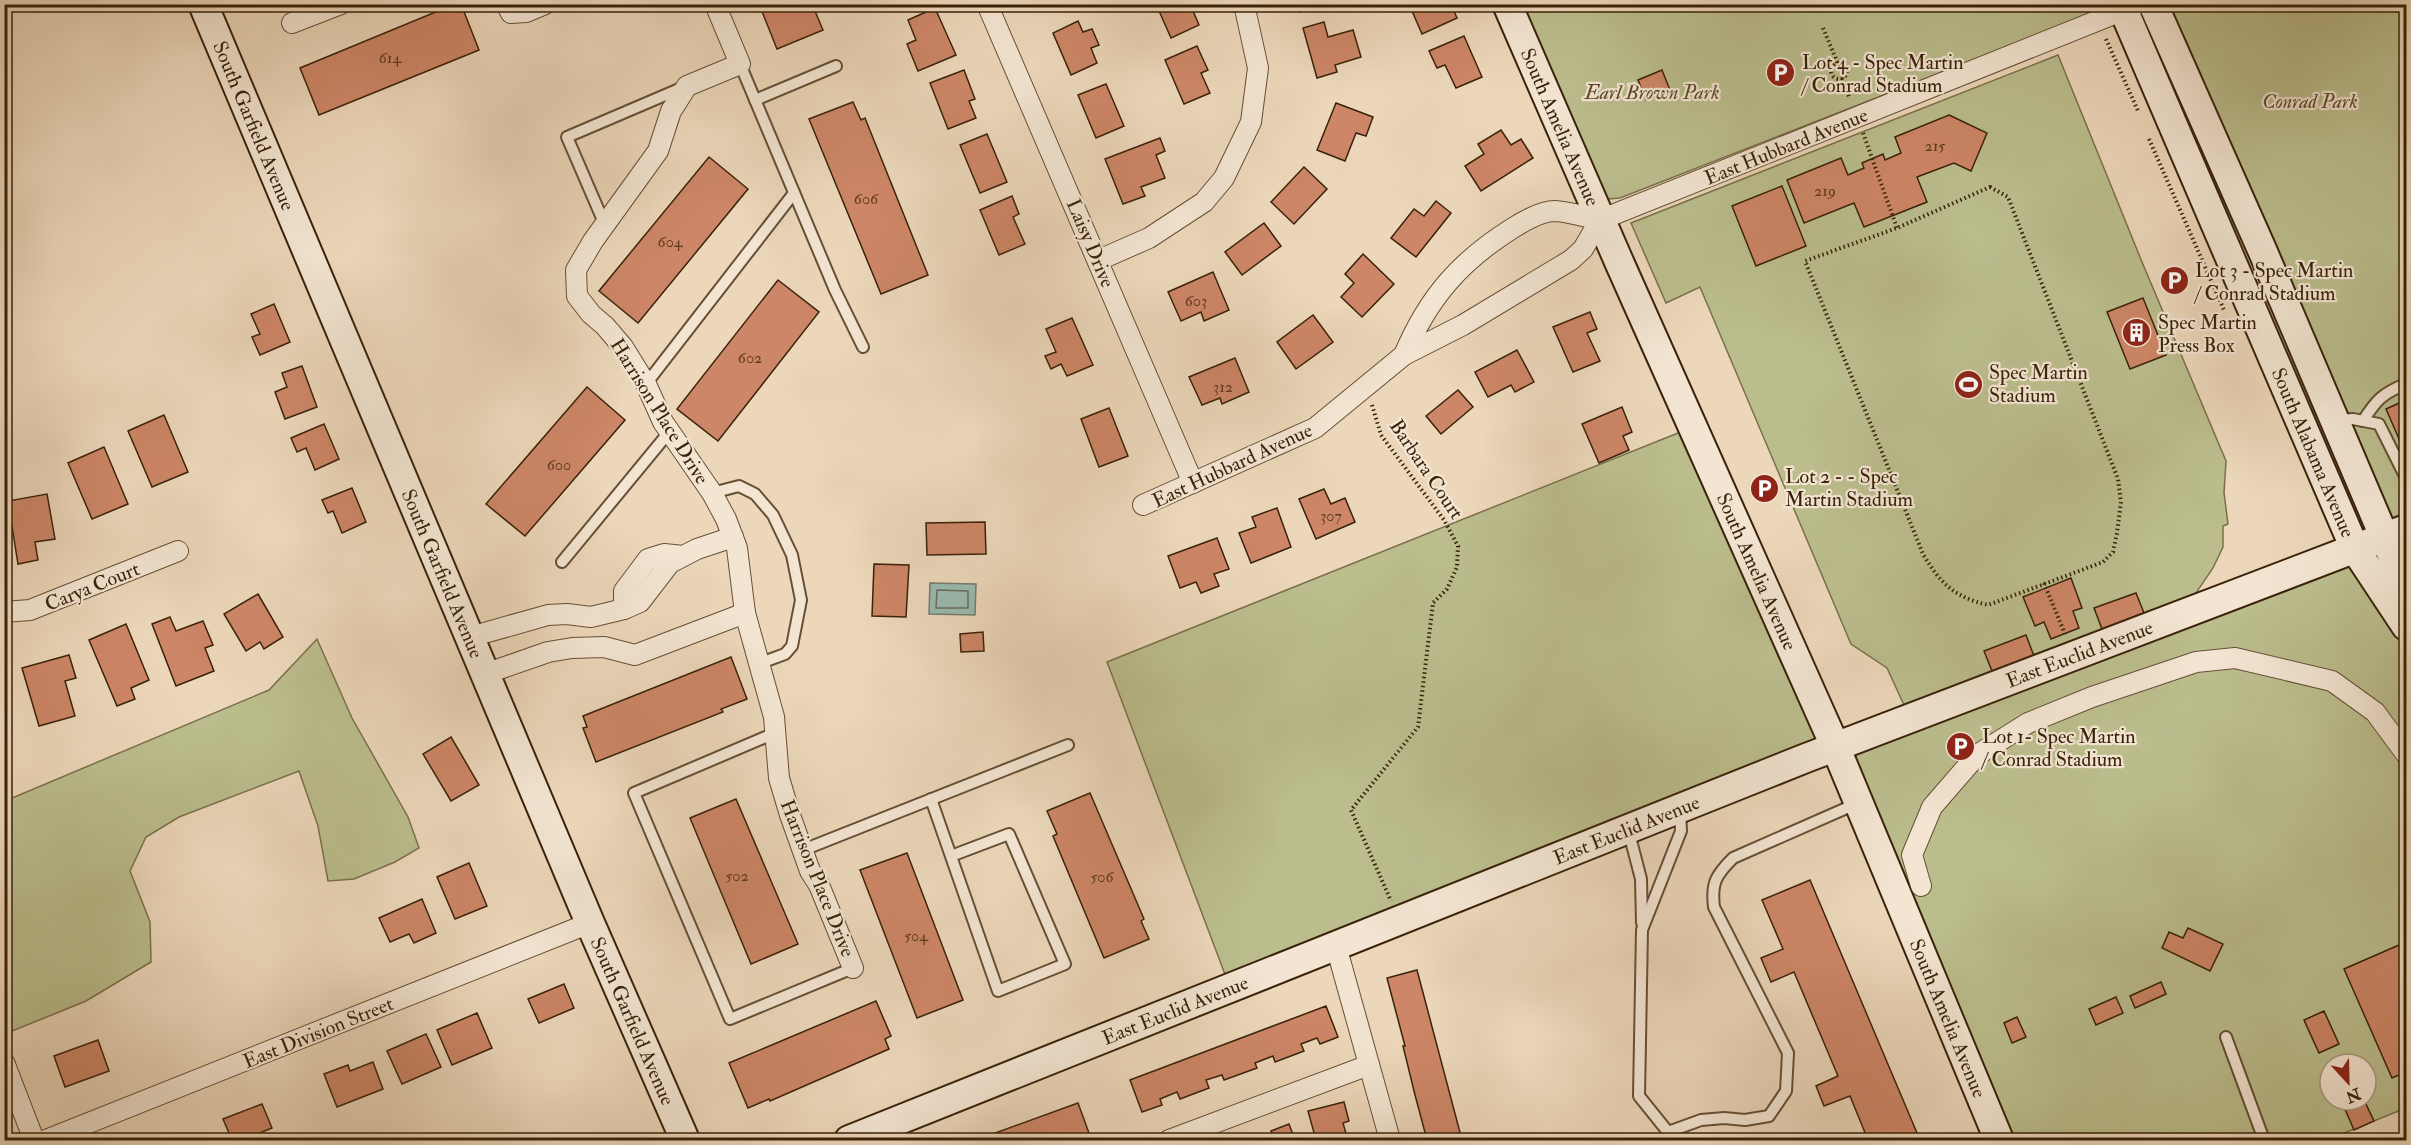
<svg xmlns="http://www.w3.org/2000/svg" width="2411" height="1145" viewBox="0 0 2411 1145" font-family="'IM FELL Double Pica',serif">
<rect width="100%" height="100%" fill="#ecd7ba"/>
<filter id="stains"><feTurbulence type="fractalNoise" baseFrequency=".00333" numOctaves="4"/><feColorMatrix values="0 0 0 0 .2 0 0 0 0 .09 0 0 0 0 .02 0 0 0 .5 -.17"/></filter>
<radialGradient id="worn" r=".72"><stop offset=".6" stop-color="#630" stop-opacity="0"/><stop offset="1" stop-color="#630" stop-opacity=".3"/></radialGradient>
<g fill="#bbbd8d" stroke="#7a704b" stroke-width="1.5" fill-rule="evenodd">
<polygon points="2172,4 2406,5 2406,524 2387,518 2169,6"/>
<polygon points="1520,5 2099,5 2091,14 1620,198 1608,199 1602,195"/>
<polygon points="2058,55 2142,262 2226,461 2224,493 2228,524 2223,526 2223,547 2213,568 2194,596 1904,705 1887,668 1851,644 1700,287 1666,303 1631,223"/>
<polygon points="1683,431 1820,740 1226,977 1107,662"/>
<path d="M2352,563L2406,645V1108L2327,1140H2010L1849,753ZM2330,1064H2366V1100H2330Z"/>
<polygon points="317,639 352,718 408,817 419,848 395,862 354,879 328,881 318,826 299,771 179,817 146,837 130,871 150,922 151,962 86,1001 5,1034 5,801 269,690"/>
</g>
<polygon fill="#99bab0" stroke="#737d6d" stroke-width="1.5" points="930,583 976,584 975,615 929,614"/>
<g fill="none" stroke-linecap="round" stroke-linejoin="round">
<polygon stroke="#696e5c" stroke-width="1.5" points="937,590 968,591 968,608 936,608"/>
</g>
<g fill="#cd8667" stroke="#392209" stroke-width="1.5">
<polygon points="455,4 461,4 479,50 319,115 300,68"/>
<polygon points="759,4 812,4 823,30 777,49"/>
<polygon points="1045,4 1063,4 1048,11"/>
<polygon points="1156,4 1190,4 1199,25 1171,38"/>
<polygon points="1297,4 1317,4 1300,12"/>
<polygon points="1409,4 1451,4 1457,18 1422,34"/>
<polygon points="935,8 956,55 918,71 907,44 916,40 908,20"/>
<polygon points="1078,21 1083,32 1092,29 1099,45 1091,48 1097,63 1071,75 1053,33"/>
<polygon points="1324,22 1328,37 1353,30 1361,57 1335,65 1337,72 1317,78 1303,28"/>
<polygon points="1464,36 1482,77 1456,88 1445,65 1437,68 1429,51"/>
<polygon points="1197,46 1208,70 1201,73 1210,93 1184,104 1165,60"/>
<polygon points="964,70 975,99 969,101 976,118 948,129 930,83"/>
<polygon points="1662,70 1670,90 1646,100 1638,80"/>
<polygon points="1106,84 1124,126 1096,138 1078,95"/>
<polygon points="853,102 861,120 865,118 928,275 881,294 809,119"/>
<polygon points="1336,103 1373,117 1366,136 1356,133 1345,161 1317,150"/>
<polygon points="1949,115 1987,133 1971,171 1954,163 1917,177 1927,202 1864,227 1854,203 1804,223 1787,180 1841,158 1848,175 1864,168 1862,163 1883,154 1885,160 1901,153 1895,137"/>
<polygon points="1501,130 1511,145 1521,139 1533,158 1481,191 1465,166 1484,154 1478,144"/>
<polygon points="987,134 1007,182 980,193 960,145"/>
<polygon points="1160,138 1165,151 1156,155 1165,178 1141,187 1145,196 1123,204 1105,159"/>
<polygon points="709,157 748,189 638,323 599,291"/>
<polygon points="1304,167 1327,189 1294,224 1271,202"/>
<polygon points="1782,186 1806,246 1756,266 1732,206"/>
<polygon points="1012,196 1019,214 1013,217 1025,244 999,255 980,210"/>
<polygon points="1436,201 1451,213 1416,257 1391,238 1414,209 1424,216"/>
<polygon points="1264,223 1281,246 1242,275 1225,252"/>
<polygon points="1363,254 1394,284 1362,317 1341,297 1354,283 1345,274"/>
<polygon points="1213,272 1229,310 1204,321 1201,312 1181,321 1168,292"/>
<polygon points="778,280 819,312 718,441 677,409"/>
<polygon points="2143,298 2166,355 2130,369 2107,312"/>
<polygon points="274,304 290,342 260,355 252,337 260,334 251,314"/>
<polygon points="1590,312 1597,329 1587,333 1600,361 1573,372 1553,327"/>
<polygon points="1313,315 1333,342 1296,369 1277,342"/>
<polygon points="1072,318 1093,365 1067,376 1061,364 1051,369 1045,356 1056,352 1046,329"/>
<polygon points="1517,350 1534,382 1515,392 1511,385 1488,397 1475,372"/>
<polygon points="1235,358 1249,392 1222,404 1220,398 1202,405 1189,377"/>
<polygon points="302,366 317,407 285,419 275,392 287,387 282,373"/>
<polygon points="587,387 625,420 525,536 486,504"/>
<polygon points="1458,390 1473,407 1441,434 1426,416"/>
<polygon points="2406,400 2406,455 2386,409"/>
<polygon points="1622,407 1632,432 1623,436 1629,450 1599,463 1582,424"/>
<polygon points="1109,408 1128,456 1099,467 1081,419"/>
<polygon points="164,415 188,472 152,487 128,431"/>
<polygon points="324,424 339,459 315,470 306,448 297,452 291,438"/>
<polygon points="104,447 128,504 92,519 68,463"/>
<polygon points="352,488 366,522 342,533 333,511 328,513 322,500"/>
<polygon points="1324,489 1331,504 1345,498 1355,522 1316,539 1299,499"/>
<polygon points="47,494 55,539 35,542 38,560 18,564 8,501"/>
<polygon points="1277,508 1291,547 1251,563 1239,533 1256,527 1252,517"/>
<polygon points="985,522 986,554 927,555 926,523"/>
<polygon points="1217,538 1229,569 1214,574 1219,586 1201,593 1196,582 1180,588 1168,556"/>
<polygon points="874,564 909,565 906,617 872,616"/>
<polygon points="2071,578 2082,608 2073,611 2079,628 2051,639 2044,622 2035,626 2023,597"/>
<polygon points="2136,593 2144,613 2102,629 2094,608"/>
<polygon points="258,594 283,637 264,649 260,642 246,651 224,614"/>
<polygon points="170,617 176,631 203,621 213,645 205,648 214,671 176,686 152,624"/>
<polygon points="126,624 149,680 131,688 135,699 117,706 89,640"/>
<polygon points="983,632 984,651 961,652 960,634"/>
<polygon points="2026,635 2034,656 1992,671 1984,651"/>
<polygon points="69,655 76,678 65,681 75,716 39,726 22,668"/>
<polygon points="731,657 747,699 721,709 723,712 596,762 583,728 587,727 583,716"/>
<polygon points="451,737 479,785 451,801 423,754"/>
<polygon points="1090,793 1144,919 1141,921 1149,939 1104,958 1053,836 1057,834 1047,811"/>
<polygon points="736,799 798,944 751,964 690,818"/>
<polygon points="907,853 963,1000 917,1018 860,870"/>
<polygon points="469,863 487,906 455,919 437,877"/>
<polygon points="1810,880 1920,1140 1868,1140 1850,1096 1824,1106 1816,1086 1838,1076 1794,972 1771,982 1761,958 1783,949 1762,900"/>
<polygon points="422,899 436,933 414,943 409,934 390,942 379,918"/>
<polygon points="2188,928 2223,944 2210,971 2162,948 2169,932 2183,938"/>
<polygon points="2406,942 2406,1072 2392,1078 2344,969"/>
<polygon points="1417,970 1462,1140 1427,1140 1415,1095 1403,1046 1405,1046 1387,978"/>
<polygon points="2161,982 2166,994 2135,1008 2130,996"/>
<polygon points="564,984 574,1008 539,1023 528,999"/>
<polygon points="2116,997 2123,1013 2096,1025 2089,1009"/>
<polygon points="876,1001 891,1036 885,1039 889,1049 770,1101 769,1099 748,1108 729,1063"/>
<polygon points="1326,1006 1338,1037 1320,1044 1317,1038 1301,1044 1304,1051 1275,1062 1273,1056 1255,1063 1257,1068 1224,1080 1222,1075 1206,1080 1209,1088 1180,1099 1177,1092 1160,1099 1162,1105 1142,1112 1130,1080"/>
<polygon points="2324,1011 2339,1044 2319,1053 2304,1020"/>
<polygon points="477,1013 492,1048 452,1065 437,1030"/>
<polygon points="2017,1017 2026,1037 2012,1043 2004,1023"/>
<polygon points="426,1034 441,1067 402,1084 387,1051"/>
<polygon points="98,1040 109,1071 65,1087 54,1056"/>
<polygon points="373,1062 383,1089 337,1107 324,1074 348,1065 350,1071"/>
<polygon points="2341,1100 2364,1100 2374,1121 2354,1130"/>
<polygon points="1344,1102 1349,1121 1343,1123 1347,1137 1351,1136 1352,1140 1316,1140 1308,1111"/>
<polygon points="1078,1103 1089,1133 1072,1140 1070,1134 1055,1140 976,1140"/>
<polygon points="262,1104 272,1128 242,1140 232,1140 223,1119"/>
<polygon points="1289,1124 1295,1140 1269,1140 1274,1138 1271,1131"/>
</g>
<g fill="none" stroke-linecap="round" stroke-linejoin="round">
<defs>
<g id="lane">
<polyline points="740,64 835,290 863,347"/>
<polyline points="755,100 836,66"/>
<polyline points="605,225 567,137 684,87"/>
<polyline points="646,384 794,193"/>
<polyline points="2338,420 2353,419 2379,424 2406,478"/>
<path d="M2363,421C2376,400 2383,393 2406,384"/>
<polyline points="712,493 739,486 755,494 773,515 792,555 801,600 792,646 785,654 758,664"/>
<polyline points="562,562 670,431"/>
<polyline points="775,733 634,793 730,1019 853,968"/>
<polyline points="931,799 998,991 1065,964 1009,834 951,856"/>
<path d="M1680,810L1681,831L1642,930L1639,1096L1668,1132L1701,1120L1724,1118L1745,1120L1769,1116L1786,1091L1788,1053L1714,907C1711,883 1716,875 1733,858L1858,803"/>
<polyline points="1628,829 1641,879 1642,923"/>
<polyline points="803,850 1068,745"/>
<polyline points="2226,1037 2264,1140"/>
</g>
<g id="street">
<polyline points="506,4 511,13 526,12 545,4"/>
<polyline points="715,4 740,64 687,86 671,111 658,151 593,241 576,270 577,296 591,314 605,326 623,347 646,384 663,422 712,493 726,519 737,548 745,613 774,717 779,778 790,815 810,871 819,885 853,968"/>
<polyline points="987,4 1193,483"/>
<polyline points="292,23 341,4"/>
<path d="M1600,220L1583,249L1571,260L1463,325L1404,355C1428,298 1460,261 1513,228C1524,221 1542,211 1555,211C1570,212 1586,217 1600,220L2134,6"/>
<polyline points="1099,260 1149,238 1204,202 1224,178 1251,122 1258,68 1244,4"/>
<polyline points="1143,505 1315,428 1404,355"/>
<polyline points="624,609 624,591 648,559 664,554 683,556"/>
<polyline points="4,612 30,610 178,551"/>
<polyline points="470,637 548,615 567,614 591,617 624,609 640,602 670,563 697,549 733,537"/>
<polyline points="485,674 548,652 572,648 604,647 635,655 745,613"/>
<polyline points="1921,886 1912,855 1932,807 1977,755 2028,723 2092,697 2196,662 2235,658 2332,681 2375,712 2406,754"/>
<polyline points="1336,946 1390,1140"/>
<polyline points="4,1062 34,1140"/>
<polyline points="46,1140 590,923"/>
<polyline points="1169,1140 1369,1065"/>
</g>
<g id="secondary">
<path id="s1" d="M203,4L590,923L685,1140"/>
<path id="s2" d="M1507,4L1620,264L1835,746L1999,1140"/>
<path id="s3" d="M2121,4L2355,549L2406,626"/>
<polyline points="2153,4 2263,252 2406,588"/>
<path id="s4" d="M849,1140L1806,758L2406,529"/>
</g>
</defs>
<use href="#lane" stroke="#664f35" stroke-width="14"/>
<use href="#street" stroke="#664f35" stroke-width="22"/>
<use href="#secondary" stroke="#392209" stroke-width="32"/>
<g stroke="#392209" stroke-width="4" stroke-dasharray="1.5 3" stroke-linecap="butt">
<polyline points="1823,28 1838,64"/>
<polyline points="2106,39 2138,111"/>
<circle cx="1839" cy="71" r="8"/>
<polyline points="1842,78 1849,97"/>
<polyline points="1863,133 1897,228"/>
<polyline points="2149,139 2224,310"/>
<path d="M1990,187L2008,197L2118,479L2121,502L2117,533L2113,552L2103,562L1988,605C1954,597 1940,583 1923,554L1805,261L1897,228Z"/>
<polyline points="1372,405 1381,435 1444,520 1458,546 1457,567 1447,589 1433,603 1418,727 1351,810 1391,901"/>
<polyline points="2044,583 2065,634"/>
<polyline points="2400,647 2406,657"/>
</g>
<use href="#lane" stroke="#f3e5d2" stroke-width="10"/>
<use href="#street" stroke="#f3e5d2" stroke-width="20"/>
<use href="#secondary" stroke="#f3e5d2" stroke-width="28"/>
</g>
<defs>
<symbol id="parking-disc" viewBox="-11 -11 22 22"><circle r="9.5" fill="#8f2418" stroke="#f3e5d2"/><path d="M-3.5-5.5H1a3.5 3.5 0 0 1 0 7H-1V5.5H-3.5ZM-1-3.4V-.6H.8a1.4 1.4 0 0 0 0-2.8Z" fill="#fff"/></symbol>
<symbol id="building-disc" viewBox="-11 -11 22 22"><circle r="9.5" fill="#8f2418" stroke="#f3e5d2"/><path d="M-4-6H4V6H1V3H-1V6H-4ZM-2.5-4.3h1.7v1.8h-1.7ZM.8-4.3h1.7v1.8H.8ZM-2.5-1h1.7V.8h-1.7ZM.8-1h1.7V.8H.8Z" fill="#fff"/></symbol>
<symbol id="stadium-disc" viewBox="-11 -11 22 22"><circle r="9.5" fill="#8f2418" stroke="#f3e5d2"/><path d="M0-5a6.5 5 0 1 0 0 10a6.5 5 0 1 0 0-10ZM-3.5-1.8h7v3.6h-7Z" fill="#fff"/></symbol>
</defs>
<g fill-rule="evenodd">
<use href="#parking-disc" x="1764" y="56" width="33" height="33"/>
<use href="#parking-disc" x="2158" y="264" width="33" height="33"/>
<use href="#building-disc" x="2120" y="316" width="33" height="33"/>
<use href="#stadium-disc" x="1952" y="368" width="33" height="33"/>
<use href="#parking-disc" x="1748" y="472" width="33" height="33"/>
<use href="#parking-disc" x="1944" y="730" width="33" height="33"/>
</g>
<g text-anchor="middle" stroke-width="4.5" stroke-linejoin="round" paint-order="stroke">
<g font-size="16" fill="#5e3b20">
<text x="390" y="63">614</text>
<text x="1935" y="151">215</text>
<text x="1825" y="196">219</text>
<text x="866" y="204">606</text>
<text x="670" y="247">604</text>
<text x="1196" y="306">603</text>
<text x="750" y="363">602</text>
<text x="1223" y="392">312</text>
<text x="559" y="470">600</text>
<text x="1331" y="521">307</text>
<text x="737" y="881">502</text>
<text x="1102" y="882">506</text>
<text x="916" y="941">504</text>
</g>
<g font-size="20" fill="#392209" stroke="#f3e5d2" text-anchor="start">
<text x="1802" y="69">Lot 4 - Spec Martin<tspan x="1802" dy="23">/ Conrad Stadium</tspan></text>
<text x="2195" y="277">Lot 3 - Spec Martin<tspan x="2195" dy="23">/ Conrad Stadium</tspan></text>
<text x="2158" y="329">Spec Martin<tspan x="2158" dy="23">Press Box</tspan></text>
<text x="1989" y="379">Spec Martin<tspan x="1989" dy="23">Stadium</tspan></text>
<text x="1785" y="483">Lot 2 - - Spec<tspan x="1785" dy="23">Martin Stadium</tspan></text>
<text x="1982" y="743">Lot 1- Spec Martin<tspan x="1982" dy="23">/ Conrad Stadium</tspan></text>
</g>
<g font-size="20" font-style="italic" fill="#5a492a" stroke="#f3e5d2">
<text x="1652" y="99">Earl Brown Park</text>
<text x="2310" y="108">Conrad Park</text>
</g>
<g font-size="20" fill="#392209" stroke="#f3e5d2">
<text dy="7" stroke="none"><textPath href="#s1" startOffset="132">South Garfield Avenue</textPath></text>
<text dy="7" stroke="none"><textPath href="#s2" startOffset="134">South Amelia Avenue</textPath></text>
<text transform="translate(1786 146) rotate(-22)" y="7">East Hubbard Avenue</text>
<text transform="translate(1091 243) rotate(67)" y="7">Laisy Drive</text>
<text transform="translate(660 411) rotate(58)" y="7">Harrison Place Drive</text>
<text dy="7" stroke="none"><textPath href="#s3" startOffset="488">South Alabama Avenue</textPath></text>
<text transform="translate(1232 465) rotate(-25)" y="7">East Hubbard Avenue</text>
<text transform="translate(1427 469) rotate(56)" y="7">Barbara Court</text>
<text dy="7" stroke="none"><textPath href="#s2" startOffset="620">South Amelia Avenue</textPath></text>
<text dy="7" stroke="none"><textPath href="#s1" startOffset="618">South Garfield Avenue</textPath></text>
<text transform="translate(92 586) rotate(-22)" y="7">Carya Court</text>
<text dy="7" stroke="none"><textPath href="#s4" startOffset="1323">East Euclid Avenue</textPath></text>
<text dy="7" stroke="none"><textPath href="#s4" startOffset="837">East Euclid Avenue</textPath></text>
<text transform="translate(818 878) rotate(68)" y="7">Harrison Place Drive</text>
<text dy="7" stroke="none"><textPath href="#s4" startOffset="351">East Euclid Avenue</textPath></text>
<text dy="7" stroke="none"><textPath href="#s2" startOffset="1106">South Amelia Avenue</textPath></text>
<text dy="7" stroke="none"><textPath href="#s1" startOffset="1104">South Garfield Avenue</textPath></text>
<text transform="translate(318 1032) rotate(-22)" y="7">East Division Street</text>
</g>
</g>
<rect width="2411" height="1145" fill="none" stroke="#ecd7ba" stroke-width="24"/>
<rect x="6" y="6" width="2399" height="1133" fill="none" stroke="#392209" stroke-width="3"/>
<rect x="12" y="12" width="2387" height="1121" fill="none" stroke="#392209" stroke-width="1.5"/>
<g transform="translate(2348 1082) rotate(158)"><circle r="28" fill="#f3e5d2" stroke="#a99782" stroke-width="1.5"/>
<path d="M0-4.5L10 22L0 15L-10 22Z" fill="#8f2418"/>
<text y="-9" font-size="16" font-weight="bold" text-anchor="middle" fill="#392209">N</text>
</g>
<rect width="100%" height="100%" filter="url(#stains)"/>
<rect width="100%" height="100%" fill="url(#worn)"/>
</svg>
